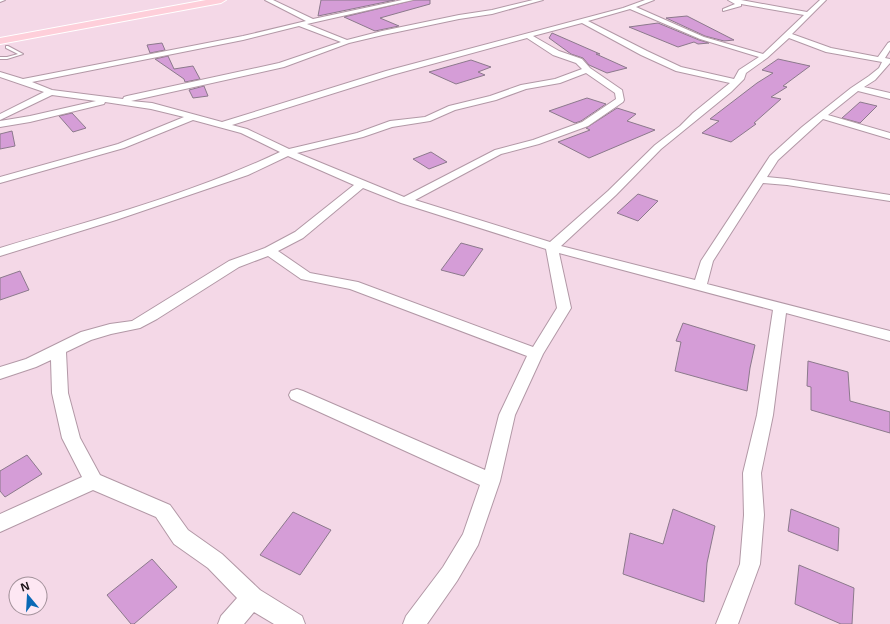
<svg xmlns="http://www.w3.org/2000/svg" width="890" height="624" viewBox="0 0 890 624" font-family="'Noto Sans',sans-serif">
<rect width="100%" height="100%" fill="#f4d8e7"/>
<g fill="#d59dd7" stroke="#8c798c">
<polygon points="321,0 395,0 318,16"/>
<polygon points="414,0 430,0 430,4 380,18 399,26 375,31 344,17"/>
<polygon points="687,16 734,40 724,41 705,36 666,18"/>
<polygon points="658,23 699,40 709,43 698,44 694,42 678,47 629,27"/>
<polygon points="552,33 600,54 596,54 627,68 607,73 589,65 583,58 571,54 549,38"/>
<polygon points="162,43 165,50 150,53 147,45"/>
<polygon points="168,56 174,69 193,66 200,79 185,82 184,79 155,59"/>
<polygon points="778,59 810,66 783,86 787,87 771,97 781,99 754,123 756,124 731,142 702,133 719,121 710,119 757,83 773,73 762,70"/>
<polygon points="471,60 491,67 478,72 485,75 456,84 429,72"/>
<polygon points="204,86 208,96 193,98 189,90"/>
<polygon points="587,98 606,104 581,121 575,123 549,111"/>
<polygon points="860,102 877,106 860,123 842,118"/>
<polygon points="617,108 636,114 627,121 655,130 589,158 558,142 590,130 586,128"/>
<polygon points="72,113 86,128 73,132 59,116"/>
<polygon points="12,131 15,146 0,149 0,134"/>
<polygon points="431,152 447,162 429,169 413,159"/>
<polygon points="638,194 658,201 638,221 617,213"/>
<polygon points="461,243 483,249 464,276 441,270"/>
<polygon points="20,271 29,290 0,300 0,278"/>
<polygon points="683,323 755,345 750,368 747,391 675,371 681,342 676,341"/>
<polygon points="808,361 848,372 850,401 890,412 890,433 811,410 811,387 807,386"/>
<polygon points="27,455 42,474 5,497 0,491 0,471"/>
<polygon points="673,509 715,526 707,563 704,602 623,574 630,533 663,544"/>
<polygon points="791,509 839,528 838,551 788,531"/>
<polygon points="293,512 331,530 300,575 260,555"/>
<polygon points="152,559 177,587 134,624 131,624 107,595"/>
<polygon points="799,565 854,588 852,624 841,624 795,604"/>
</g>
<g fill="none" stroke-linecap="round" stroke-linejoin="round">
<defs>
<polygon id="service" points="6,46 8,46 23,54 7,59 0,59 0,57 7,57 18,54 6,48"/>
<g id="minor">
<polygon points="0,0 5,0 0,2"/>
<path d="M265,0H273L313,19L402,0H413L307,24L347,40L382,31L459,15L492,10L533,0H543L492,14L459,19L383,35L349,43L284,67L131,101L152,103L222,122L386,71L623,8L645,0H654L636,7L704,37L763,54L804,15L741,4V6L723,11V9L735,4L728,0H741L807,12L820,0H826L792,34L831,48L878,57L888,43L890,42V50L885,58L890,59V63L875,80L864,87L890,93V99L858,91L828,115L890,133V139L823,119L778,160L767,177L787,179L890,195V201L787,185L763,183L713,261L707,284L890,331V341L786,313L773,415L761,473L764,515L760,564L738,624H716L740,564L744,515L743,473L757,415L773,310L559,253L571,308L543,354L515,415L500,481L478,545L457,581L427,624H403L406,616L443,567L463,534L480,485L291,399L289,395L291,391L297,389L303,391L485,470L499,415L527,356L350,289L301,279L268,256L239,267L157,319L140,328L111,334L91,340L66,352L68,393L80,438L100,475L170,505L188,530L222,554L260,590L302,616L305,624H274L254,612L244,624H218L221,616L237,598L208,568L174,544L156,517L93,490L0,532V514L82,477L62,438L52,393L51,360L36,367L0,379V367L26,359L81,332L110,324L132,321L229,261L265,248L295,232L354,185L288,156L248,175L116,220L0,256V248C94,220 191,194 280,152L241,133L193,120L124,148L0,183V177L118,144L184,117L151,109L105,102L104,104L30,122L0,127V121L30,116L96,101L52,95L0,120V114L44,92L0,77V72L23,79L243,36L306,21ZM630,9L700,39L759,57L739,70L734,79L681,67L647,51L588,21ZM582,23L641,55L676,71L730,83L693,113L680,126L655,145L608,191L550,242L415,200L501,154L539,144L588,126L623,102L624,100L622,90L590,68L582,59L559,51L533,36ZM299,26L341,42L279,63L127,96L124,97L123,99L52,90L32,82L243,40ZM527,38L553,55L576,63L582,69L555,79L521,85L490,96L449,106L425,117L390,121L357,133L289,149L247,129L232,125L392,75ZM789,38L826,52L882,62L879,68L869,76L851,88L802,127L770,156L701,261L695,280L561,246L616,195L661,149L731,92L744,79L746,73L767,58ZM586,73L615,93L616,99L582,122L533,140L495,150L404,197L297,153L363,137L392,127L430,121L455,110L496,100L526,89L560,83ZM363,188L401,203L546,249L557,308L533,347L358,282L310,273L278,251L303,238Z"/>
</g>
<polygon id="trunk" points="206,0 226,0 221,3 0,44 0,38"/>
</defs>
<use href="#service" stroke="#b298a6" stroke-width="2"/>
<use href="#minor" stroke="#b298a6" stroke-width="2"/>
<use href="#trunk" stroke="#fff" stroke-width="2"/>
<use href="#service" fill="#fff" fill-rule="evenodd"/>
<use href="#minor" fill="#fff" fill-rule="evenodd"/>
<use href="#trunk" fill="#fecfda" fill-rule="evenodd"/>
</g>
<g transform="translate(28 596) rotate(342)"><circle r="19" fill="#fde7f3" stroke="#a3929b"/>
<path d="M0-3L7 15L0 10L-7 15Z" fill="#0a69b6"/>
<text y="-6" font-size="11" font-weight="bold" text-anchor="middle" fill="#1b1217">N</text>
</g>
</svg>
